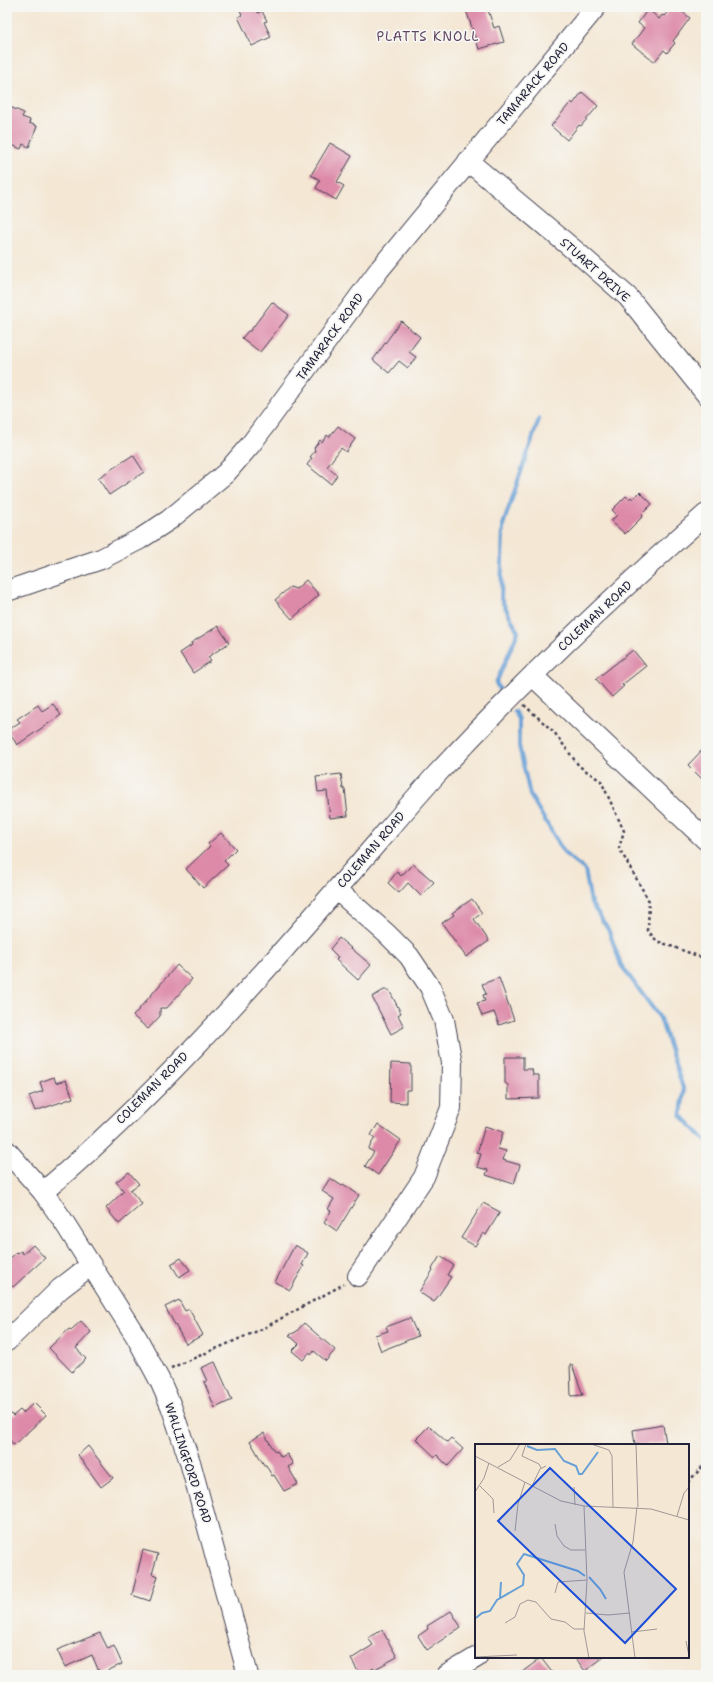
<svg xmlns="http://www.w3.org/2000/svg" width="713" height="1682" viewBox="0 0 713 1682" font-family="'Shantell Sans',sans-serif">
<rect width="100%" height="100%" fill="#f6f6f2"/>
<filter id="ink" filterUnits="userSpaceOnUse"><feTurbulence type="fractalNoise" baseFrequency=".025" numOctaves="2"/><feDisplacementMap in="SourceGraphic" scale="8" xChannelSelector="R" yChannelSelector="G"/><feConvolveMatrix kernelMatrix="1 2 1 2 8 2 1 2 1" color-interpolation-filters="sRGB"/></filter>
<filter id="wash" filterUnits="userSpaceOnUse"><feTurbulence type="fractalNoise" baseFrequency=".012" numOctaves="4" result="noise"/><feDisplacementMap in="SourceGraphic" scale="16" xChannelSelector="R" yChannelSelector="G"/><feGaussianBlur stdDeviation="0.9" result="paint"/><feColorMatrix in="noise" values="0 0 0 0 0 0 0 0 0 0 0 0 0 0 0 0 0 1.4 0 .05"/><feComposite in="paint" operator="in"/></filter>
<g filter="url(#wash)">
<rect width="100%" height="100%" fill="#f4e7d4"/>
<g fill="none" stroke-linecap="round" stroke-linejoin="round">
<g stroke="#67a0d6" stroke-width="4">
<polyline points="501,692 496,683 518,632 501,599 503,525 539,419"/>
<polyline points="514,711 519,719 519,746 530,795 565,854 585,870 591,903 609,931 621,965 660,1018 684,1091 681,1115 706,1141"/>
</g>
</g>
<g id="blocks">
<g fill="#dd8aa9">
<polygon points="239,7 255,7 258,13 262,11 267,21 264,22 271,37 252,46 238,17 242,15"/>
<polygon points="465,7 487,7 494,28 499,26 504,42 479,49"/>
<polygon points="672,7 676,7 690,18 673,41 675,43 667,53 664,50 654,62 632,44 644,28 638,23 648,9 659,19 662,15 664,16"/>
<polygon points="582,92 598,106 581,126 579,125 567,140 551,126 571,102 573,104"/>
<polygon points="10,107 24,113 22,117 30,120 29,123 37,126 29,147 23,144 21,149 7,143 7,114"/>
<polygon points="330,143 352,156 337,182 344,186 336,200 316,188 320,180 311,175"/>
<polygon points="272,302 289,315 260,352 242,338 248,331 250,331"/>
<polygon points="401,321 420,337 409,352 416,357 408,368 399,361 389,373 373,360"/>
<polygon points="338,426 355,439 346,452 341,448 327,467 337,475 331,484 307,465 312,458 310,457 315,451 314,448 320,440 322,442 327,435 329,437"/>
<polygon points="133,455 144,472 109,495 98,478"/>
<polygon points="640,492 652,504 642,514 643,516 625,534 611,521 617,515 612,510 626,496 629,499 631,497 633,499"/>
<polygon points="306,580 319,595 292,619 275,600 290,587 296,589"/>
<polygon points="218,626 229,643 208,657 211,661 193,673 180,653 192,645 191,643"/>
<polygon points="633,650 646,666 622,685 624,686 612,697 596,679"/>
<polygon points="53,704 61,715 17,745 8,730 20,722 17,719 38,705 42,711"/>
<polygon points="706,746 706,783 688,765"/>
<polygon points="341,774 343,789 345,789 348,816 330,818 327,791 318,792 316,777"/>
<polygon points="221,833 236,849 224,861 228,865 203,888 186,869 210,846 208,844"/>
<polygon points="413,864 434,882 421,896 408,883 399,893 388,883 397,872 401,876"/>
<polygon points="472,899 482,913 474,919 489,941 466,957 442,923 454,915 452,913"/>
<polygon points="339,938 371,965 358,980 336,960 338,957 330,949"/>
<polygon points="177,965 192,979 167,1008 160,1008 160,1016 148,1029 133,1016"/>
<polygon points="499,978 514,1020 499,1025 494,1012 482,1016 477,1003 485,1001 483,995 486,994 482,984"/>
<polygon points="384,990 389,990 401,1013 398,1015 404,1027 391,1034 372,997"/>
<polygon points="505,1057 523,1057 523,1069 532,1069 533,1075 539,1075 539,1098 508,1099 508,1085 505,1083"/>
<polygon points="391,1063 411,1064 411,1090 406,1090 406,1103 390,1102"/>
<polygon points="54,1077 56,1083 66,1080 73,1098 35,1111 29,1096 43,1091 40,1082"/>
<polygon points="378,1124 401,1140 378,1175 365,1166 374,1152 368,1149 375,1138 371,1135"/>
<polygon points="485,1126 503,1132 498,1149 506,1151 503,1160 520,1165 514,1184 486,1175 488,1170 477,1167 481,1154 477,1153"/>
<polygon points="129,1172 139,1184 130,1190 142,1204 119,1224 106,1208 124,1191 116,1182"/>
<polygon points="330,1178 342,1186 343,1184 359,1195 337,1231 324,1222 331,1211 328,1209 334,1199 322,1191"/>
<polygon points="483,1203 500,1212 486,1235 483,1233 475,1246 461,1238"/>
<polygon points="33,1245 45,1258 13,1287 7,1281 7,1261 17,1252 18,1253 21,1251 23,1254"/>
<polygon points="295,1245 308,1253 302,1265 304,1266 290,1290 275,1282"/>
<polygon points="440,1256 453,1265 447,1275 451,1277 434,1302 419,1292 433,1270 432,1269"/>
<polygon points="181,1258 190,1270 179,1277 171,1264"/>
<polygon points="179,1300 185,1311 189,1309 203,1335 186,1344 165,1307"/>
<polygon points="410,1318 418,1336 381,1351 375,1335 388,1331 386,1327"/>
<polygon points="81,1321 91,1332 76,1348 86,1359 72,1372 49,1348 69,1329 71,1330"/>
<polygon points="304,1323 335,1350 326,1361 314,1351 311,1355 309,1353 303,1360 292,1351 299,1344 289,1335 296,1332"/>
<polygon points="215,1362 232,1400 215,1408 204,1382 207,1381 201,1368"/>
<polygon points="570,1365 572,1365 583,1395 571,1396"/>
<polygon points="34,1403 46,1415 14,1445 7,1437 7,1410 13,1416 20,1410 23,1413"/>
<polygon points="663,1425 666,1443 635,1445 633,1430"/>
<polygon points="429,1426 447,1442 451,1438 463,1449 448,1466 437,1455 435,1457 416,1439"/>
<polygon points="264,1433 275,1452 277,1451 281,1457 287,1454 293,1464 288,1467 298,1484 284,1491 274,1475 272,1476 266,1465 264,1465 250,1441"/>
<polygon points="88,1446 113,1478 101,1487 78,1455"/>
<polygon points="143,1550 158,1554 152,1574 158,1576 150,1601 132,1595"/>
<polygon points="451,1611 461,1627 427,1650 418,1636 428,1629 427,1626"/>
<polygon points="382,1630 397,1657 375,1669 374,1668 360,1675 351,1659 373,1645 368,1638"/>
<polygon points="100,1633 108,1649 114,1646 122,1664 100,1674 92,1655 65,1667 57,1650"/>
<polygon points="575,1657 604,1657 585,1671"/>
<polygon points="541,1658 554,1675 518,1675"/>
</g>
</g>
</g>
<g filter="url(#ink)">
<use href="#blocks" fill-opacity="0" stroke="#424052" stroke-width="1"/>
<g fill="none" stroke-linecap="round" stroke-linejoin="round">
<defs>
<g id="minor">
<polyline points="468,161 579,254 628,297 706,394"/>
<polyline points="7,591 101,559 140,539 169,520 226,473 251,444 379,270 596,7"/>
<polyline points="533,676 706,840"/>
<polyline points="337,890 387,934 409,956 430,987 444,1020 452,1063 451,1108 424,1177 358,1276"/>
<polyline points="7,1151 43,1192 62,1219 137,1338 160,1381 171,1406 190,1462 248,1675"/>
<path d="M43,1192C149,1102 244,996 335,891C369,853 401,814 435,776C520,684 612,597 706,514"/>
<polyline points="7,1341 60,1289 91,1265"/>
<polyline points="447,1675 477,1657"/>
</g>
</defs>
<use href="#minor" stroke="#424052" stroke-width="22"/>
<g stroke="#424052" stroke-width="2.5" stroke-dasharray="3 3" stroke-linecap="butt">
<polyline points="524,705 554,732 579,766 601,781 624,831 619,848 649,901 648,931 657,941 706,959"/>
<polyline points="171,1368 262,1329 344,1284"/>
<polyline points="688,1482 706,1463"/>
</g>
<use href="#minor" stroke="#fff" stroke-width="20"/>
</g>
</g>
<g text-anchor="middle" stroke-width="3.5" stroke-linejoin="round" paint-order="stroke">
<g font-size="12" fill="#22223b" stroke="#f6f6f2">
<text transform="translate(533 84) rotate(-50)" y="4">TAMARACK ROAD</text>
<text transform="translate(595 270) rotate(42)" y="4">STUART DRIVE</text>
<text transform="translate(330 337) rotate(-54)" y="4">TAMARACK ROAD</text>
<text transform="translate(595 616) rotate(-43)" y="4">COLEMAN ROAD</text>
<text transform="translate(371 850) rotate(-49)" y="4">COLEMAN ROAD</text>
<text transform="translate(152 1088) rotate(-45)" y="4">COLEMAN ROAD</text>
<text transform="translate(188 1463) rotate(72)" y="4">WALLINGFORD ROAD</text>
</g>
<g font-size="13" letter-spacing="1" fill="#634662" stroke="#f6f6f2">
<text x="428" y="41">PLATTS KNOLL</text>
</g>
</g>
<g transform="translate(475 1444)">
<rect width="214" height="214" fill="#f4e7d4"/>
<path fill="none" stroke="#67a0d6" stroke-width="2" d="M52,2L62,6L80,5L89,17L101,22L104,30H107L123,8M114,133L125,145L131,155M25,154L26,138M1,174L7,169L15,167L22,156L48,141L49,131L42,120L49,110L103,127L110,132"/>
<path fill="none" stroke="#a09897" stroke-width="1" d="M51,0L47,12L64,20L66,24M116,0L134,6L137,12L138,63M161,0L163,63M0,12L86,57L109,62L176,65L214,76M23,23L35,16L45,0M5,42L18,55L19,69M57,42L65,25L71,22M99,43L100,61M0,48L9,34L14,19M109,62L112,136L109,187L114,214M202,72L209,49L214,43M80,80L82,92L89,102L96,106H110M40,87L43,60L50,38M80,149L83,138L112,136M111,169L133,171L155,169M30,179L40,173L45,160L53,156L61,158L76,175L90,178L99,185H109M157,188L182,185M211,197L214,212M0,213L42,211M160,214L149,128L158,98L162,63"/>
<path fill="#1d4ed8" fill-opacity="0.15" stroke="#1d4ed8" stroke-width="2" d="M75,24L201,145L150,199L23,77Z"/>
<rect width="214" height="214" fill="none" stroke="#22223b" stroke-width="2"/>
</g>
<rect width="713" height="1682" fill="none" stroke="#f6f6f2" stroke-width="24"/>
</svg>
